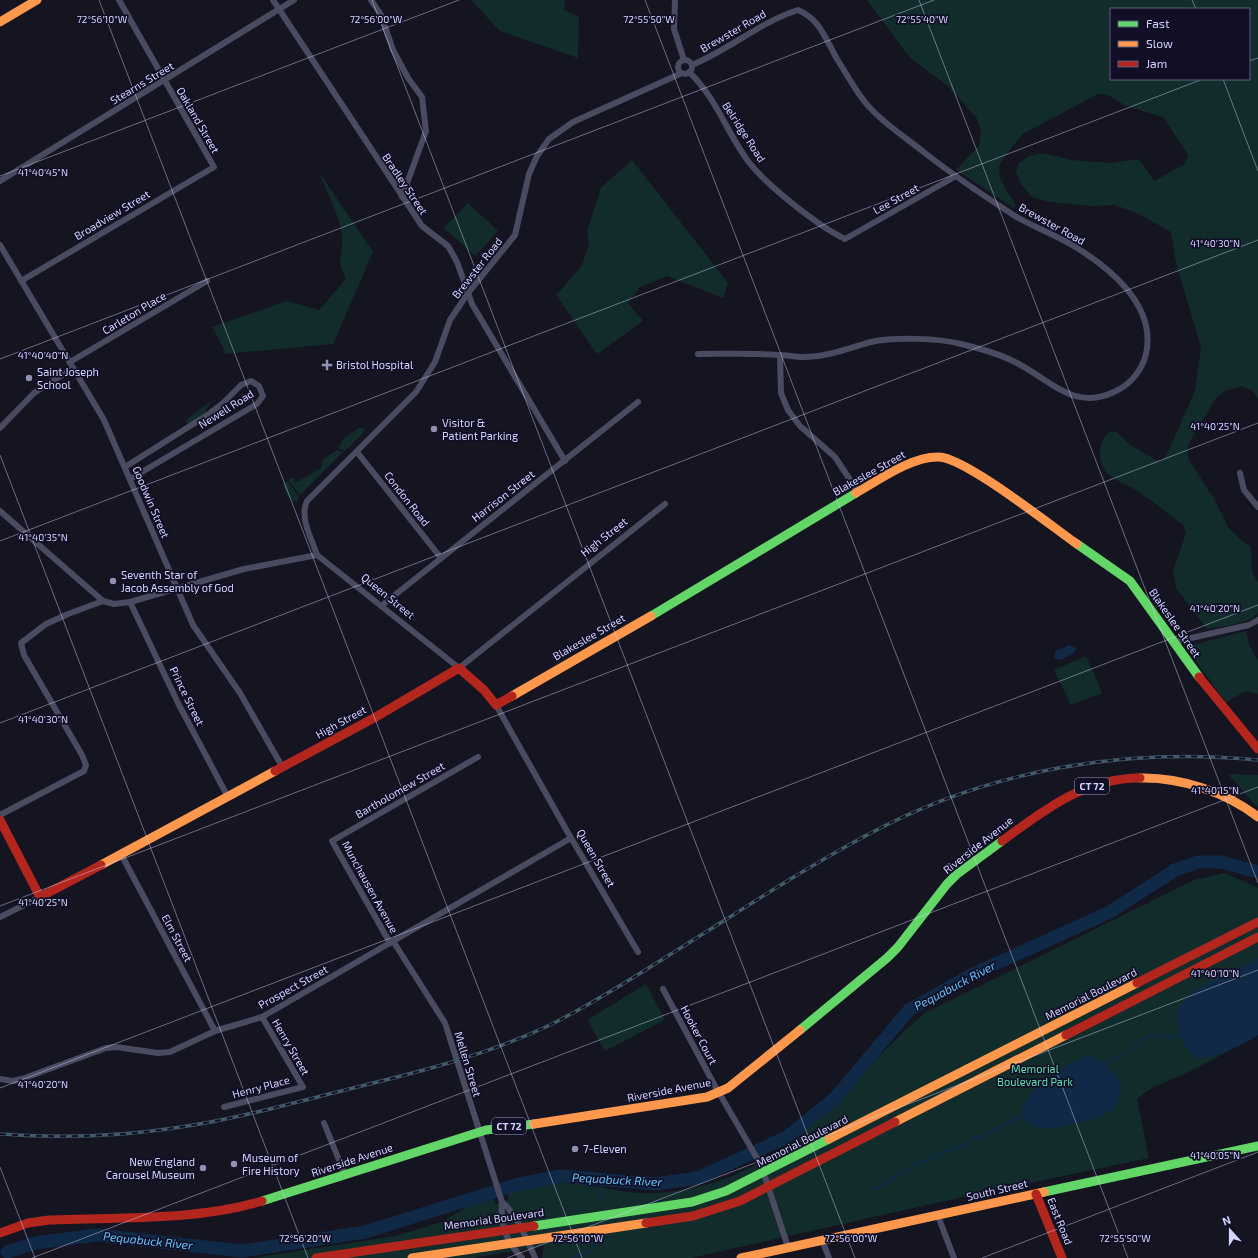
<svg xmlns="http://www.w3.org/2000/svg" width="1258" height="1258" viewBox="0 0 1258 1258" font-family="'Exo 2',sans-serif">
<rect width="100%" height="100%" fill="#151421"/>
<g fill="#122c2b" fill-rule="evenodd">
<polygon points="471,0 565,0 564,10 579,17 578,58 500,31"/>
<path d="M867,0H1258V399L1253,391L1242,386L1225,391L1216,398L1190,441L1187,451L1189,460L1214,499L1229,529L1251,548L1252,572L1258,582V613C1247,625 1222,626 1207,629L1176,588L1173,571L1186,533L1183,525C1168,514 1154,502 1139,492C1129,485 1115,481 1107,473C1096,462 1098,437 1112,431L1117,432L1130,445L1158,461L1165,458L1195,391L1201,347L1176,263L1171,232L1139,214L1115,205L1091,206L1050,202L1032,197L1021,184L1016,172L1018,164L1029,156L1043,153L1072,160L1112,163L1139,159L1154,181L1185,164L1188,155L1163,117L1126,106L1108,95L1098,94L1023,134L1008,152L1000,164L999,175L1006,190L1016,205L1014,208L956,170L979,146L981,130L976,117L949,87L910,58ZM1111,9H1249V79H1111Z"/>
<polygon points="632,160 728,283 723,298 667,276 640,287 628,303 643,321 597,354 556,295 581,267 589,245 587,231 601,188"/>
<path d="M319,172L373,252L333,344L223,354L224,349L212,327L287,301L319,310L346,279C335,257 343,258 342,237C342,221 325,188 319,172Z"/>
<polygon points="468,203 498,231 475,256 444,228"/>
<polygon points="214,399 207,408 201,422 190,428 187,423 187,419"/>
<polygon points="359,428 364,428 365,431 345,451 338,448 344,438"/>
<polygon points="337,450 343,452 300,495 288,480 293,477 295,483 321,468 322,460"/>
<path d="M287,481L299,497L297,502C289,499 284,493 283,485Z"/>
<polygon points="1246,631 1249,644 1258,661 1258,694 1246,691 1226,702 1185,647"/>
<polygon points="1086,656 1102,693 1071,705 1054,670"/>
<polygon points="1228,774 1258,775 1258,807 1254,804"/>
<path d="M1225,873L1258,888V1035L1195,1069L1152,1088L1137,1099L1149,1158L954,1199L691,1258H542L544,1246L472,1258H253L395,1236L442,1222L475,1202L492,1197L496,1204L508,1200L509,1193C522,1189 537,1183 550,1183C582,1181 612,1192 643,1193C656,1194 670,1192 682,1190C735,1182 784,1152 822,1116C858,1083 887,1043 925,1013L1194,880Z"/>
<polygon points="646,984 665,1020 605,1051 587,1020"/>
</g>
<g fill="#102946">
<polygon points="1069,645 1076,648 1073,654 1060,660 1055,658 1054,655 1056,651"/>
<path d="M1258,958V1035C1238,1047 1219,1058 1196,1058C1180,1044 1176,1029 1178,1008C1198,983 1230,972 1258,958Z"/>
<path d="M1088,1055C1102,1060 1119,1071 1120,1087C1120,1094 1117,1103 1115,1109C1100,1118 1029,1143 1022,1115C1018,1094 1072,1061 1088,1055Z"/>
</g>
<g fill="none" stroke-linecap="round" stroke-linejoin="round">
<g stroke="#102946" stroke-width="2">
<path d="M1104,1065C1113,1059 1120,1057 1128,1052C1137,1047 1141,1038 1151,1036C1163,1033 1167,1042 1181,1034"/>
<path d="M871,1190C884,1186 899,1174 910,1168C921,1160 935,1161 945,1151H949L954,1147L965,1146L971,1138L983,1136L1024,1115"/>
<polyline points="597,1202 605,1180"/>
<polyline points="573,1258 592,1250 595,1241"/>
</g>
<polyline stroke="#102946" stroke-width="13" points="7,1252 35,1243 97,1235 242,1251 365,1232 519,1184 561,1176 655,1184 698,1178 787,1137 836,1097 909,1010 973,974 1110,912 1175,870 1198,862 1221,862 1258,872"/>
<g stroke="#4a4a61" stroke-width="6">
<polyline points="273,0 422,226 448,246 457,262 472,304 565,461"/>
<polyline points="371,0 381,15 393,50 408,78 422,97 426,131 402,197"/>
<polyline points="675,0 674,29 684,60"/>
<circle cx="685" cy="67" r="7"/>
<path d="M692,65C729,50 760,22 798,10C820,19 826,40 837,59C846,73 854,88 864,101C880,121 905,137 925,153C954,176 984,196 1015,216C1035,228 1057,235 1077,248C1111,269 1153,304 1147,348C1145,366 1133,383 1116,391C1073,413 1049,378 1013,361C997,353 978,348 961,344C939,338 893,337 871,342C849,348 827,357 803,357C795,357 787,355 778,355C752,353 725,354 698,354"/>
<path d="M689,72C716,97 727,133 748,161C766,185 818,226 845,239L956,176"/>
<polyline points="0,181 294,0"/>
<polyline points="0,245 104,420 193,625 240,693 283,768"/>
<polyline points="21,281 214,167 119,0"/>
<polyline points="780,355 781,393 788,410 800,426 835,457 858,492"/>
<polyline points="70,362 207,281"/>
<polyline points="0,428 34,393 73,368"/>
<polyline points="357,452 441,558"/>
<polyline points="125,467 209,414 222,404 241,385 251,381 259,386 263,396 257,404 130,479"/>
<polyline points="1240,473 1244,490 1258,507"/>
<polyline points="0,511 103,601 114,604 130,602 244,569 317,555 459,668 665,504"/>
<path d="M317,555C312,539 299,518 307,501L416,392L435,362L450,320L468,293L515,235L529,174L537,156L549,139L573,122L682,73"/>
<polyline points="130,602 179,705 228,797"/>
<polyline points="381,606 638,402"/>
<polyline points="1173,642 1249,625 1258,620"/>
<polyline points="496,705 567,831 638,952"/>
<polyline points="0,815 84,771 86,765 82,755 24,655 21,643 46,624 68,614 103,601"/>
<polyline points="121,854 215,1031"/>
<polyline points="0,917 40,897"/>
<path d="M393,941L445,1023L502,1202C500,1226 506,1241 522,1258"/>
<polyline points="390,943 332,841 478,757"/>
<polyline points="663,989 715,1086 761,1165 788,1247"/>
<polyline points="0,1079 13,1081 22,1079 106,1048 116,1047 158,1053 170,1052 215,1031 262,1017 571,838"/>
<polyline points="224,1107 303,1087 262,1017"/>
<polyline points="324,1123 345,1175"/>
<path d="M502,1202C516,1213 528,1241 535,1258"/>
<polyline points="938,1216 954,1258"/>
<polyline points="822,1240 829,1258"/>
</g>
<g stroke="#63d668" stroke-width="9">
<polyline points="1077,544 1130,581 1199,677"/>
<polyline points="651,616 856,493"/>
<polyline points="800,1030 887,958 898,947 947,884 956,875 1002,841"/>
<polyline points="1044,1192 1258,1146"/>
<polyline points="262,1201 486,1130 534,1124"/>
<polyline points="534,1226 692,1202 726,1191 829,1139"/>
</g>
<g stroke="#ff974d" stroke-width="9">
<polyline points="0,22 37,0"/>
<path d="M856,493C879,480 912,456 939,457C966,458 1051,526 1077,544"/>
<polyline points="512,696 651,616"/>
<path d="M1140,778C1180,777 1226,792 1258,817"/>
<polyline points="101,865 275,771"/>
<polyline points="895,1122 1066,1035"/>
<polyline points="534,1124 707,1097 728,1088 800,1030"/>
<polyline points="829,1139 1137,983"/>
<polyline points="412,1258 646,1223"/>
<polyline points="741,1258 1044,1192"/>
</g>
<g stroke="#b3261e" stroke-width="9">
<polyline points="1199,677 1258,749"/>
<polyline points="275,771 374,718 459,668 484,690 496,705 512,696"/>
<polyline points="0,820 40,897 101,865"/>
<path d="M1002,841C1044,810 1085,778 1140,778"/>
<polyline points="1137,983 1258,922"/>
<polyline points="1066,1035 1258,937"/>
<polyline points="1036,1194 1062,1258"/>
<polyline points="646,1223 693,1216 740,1201 895,1122"/>
<path d="M0,1233L28,1223L49,1220C117,1217 197,1221 262,1201"/>
<polyline points="316,1258 534,1226"/>
</g>
<defs>
<path id="rail" d="M0,1134C58,1138 116,1137 174,1128C232,1120 289,1104 345,1090C415,1073 485,1056 550,1025C586,1007 620,986 655,964C725,921 794,874 867,835C987,770 1124,747 1258,760"/>
</defs>
<use href="#rail" stroke="#425b69" stroke-width="3.5"/>
<use href="#rail" stroke="#110f26" stroke-width="2" stroke-dasharray="6" stroke-linecap="butt"/>
</g>
<path fill="none" stroke="#d5d4ff" stroke-width="1" stroke-opacity="0.45" d="M99,0L582,1258M372,0L855,1258M645,0L1128,1258M919,0L1258,883M1192,0L1196,9M1249,61L1258,58M1223,79L1258,171M0,176L459,0M0,359L934,0M0,455L308,1258M0,541L1203,79M0,723L1258,240M0,906L1258,423M0,1088L1258,605M0,1167L35,1258M32,1258L1258,787M507,1258L1258,970M982,1258L1258,1152"/>
<g fill="#9291b1" stroke="#110f26" stroke-width="1.5">
<path d="M325 359h4v4h4v4h-4v4h-4v-4h-4v-4h4z"/>
<circle cx="29" cy="378" r="4"/>
<circle cx="434" cy="429" r="4"/>
<circle cx="113" cy="581" r="4"/>
<circle cx="575" cy="1149" r="4"/>
<circle cx="234" cy="1164" r="4"/>
<circle cx="203" cy="1168" r="4"/>
</g>
<g text-anchor="middle" stroke-width="3.5" stroke-linejoin="round" paint-order="stroke">
<g fill="#110f26" stroke="#9a99be" stroke-width="1">
<rect x="1075" y="778" width="34" height="16" rx="3"/>
<rect x="492" y="1118" width="34" height="16" rx="3"/>
</g>
<g font-size="10" font-weight="bold" fill="#d5d4ff">
<text x="1092" y="790">CT 72</text>
<text x="509" y="1130">CT 72</text>
</g>
<g font-size="11" fill="#d5d4ff" stroke="#110f26">
<text transform="translate(733 31) rotate(-30)" y="4">Brewster Road</text>
<text transform="translate(142 83) rotate(-31)" y="4">Stearns Street</text>
<text transform="translate(198 120) rotate(60)" y="4">Oakland Street</text>
<text transform="translate(744 132) rotate(57)" y="4">Belridge Road</text>
<text transform="translate(405 184) rotate(56)" y="4">Bradley Street</text>
<text transform="translate(896 199) rotate(-29)" y="4">Lee Street</text>
<text transform="translate(112 215) rotate(-31)" y="4">Broadview Street</text>
<text transform="translate(1052 224) rotate(29)" y="4">Brewster Road</text>
<text transform="translate(477 268) rotate(-52)" y="4">Brewster Road</text>
<text transform="translate(134 313) rotate(-31)" y="4">Carleton Place</text>
<text transform="translate(226 409) rotate(-32)" y="4">Newell Road</text>
<text transform="translate(869 473) rotate(-29)" y="4">Blakeslee Street</text>
<text transform="translate(503 496) rotate(-38)" y="4">Harrison Street</text>
<text transform="translate(407 499) rotate(52)" y="4">Condon Road</text>
<text transform="translate(151 502) rotate(67)" y="4">Goodwin Street</text>
<text transform="translate(604 537) rotate(-38)" y="4">High Street</text>
<text transform="translate(388 596) rotate(39)" y="4">Queen Street</text>
<text transform="translate(1175 623) rotate(55)" y="4">Blakeslee Street</text>
<text transform="translate(589 637) rotate(-30)" y="4">Blakeslee Street</text>
<text transform="translate(187 696) rotate(64)" y="4">Prince Street</text>
<text transform="translate(341 722) rotate(-29)" y="4">High Street</text>
<text transform="translate(400 790) rotate(-30)" y="4">Bartholomew Street</text>
<text transform="translate(978 845) rotate(-38)" y="4">Riverside Avenue</text>
<text transform="translate(596 858) rotate(60)" y="4">Queen Street</text>
<text transform="translate(370 887) rotate(61)" y="4">Munchausen Avenue</text>
<text transform="translate(177 938) rotate(62)" y="4">Elm Street</text>
<text transform="translate(293 987) rotate(-29)" y="4">Prospect Street</text>
<text transform="translate(1091 994) rotate(-27)" y="4">Memorial Boulevard</text>
<text transform="translate(699 1035) rotate(62)" y="4">Hooker Court</text>
<text transform="translate(291 1047) rotate(60)" y="4">Henry Street</text>
<text transform="translate(468 1064) rotate(73)" y="4">Mellen Street</text>
<text transform="translate(261 1087) rotate(-15)" y="4">Henry Place</text>
<text transform="translate(669 1090) rotate(-11)" y="4">Riverside Avenue</text>
<text transform="translate(802 1141) rotate(-27)" y="4">Memorial Boulevard</text>
<text transform="translate(352 1160) rotate(-18)" y="4">Riverside Avenue</text>
<text transform="translate(997 1190) rotate(-13)" y="4">South Street</text>
<text transform="translate(494 1219) rotate(-8)" y="4">Memorial Boulevard</text>
<text transform="translate(1060 1221) rotate(68)" y="4">East Road</text>
</g>
<g font-size="11" fill="#d5d4ff" stroke="#110f26" text-anchor="start">
<text x="336" y="369">Bristol Hospital</text>
<text x="37" y="376">Saint Joseph<tspan x="37" dy="13">School</tspan></text>
<text x="442" y="427">Visitor &amp;<tspan x="442" dy="13">Patient Parking</tspan></text>
<text x="121" y="579">Seventh Star of<tspan x="121" dy="13">Jacob Assembly of God</tspan></text>
<text x="583" y="1153">7-Eleven</text>
<text x="242" y="1162">Museum of<tspan x="242" dy="13">Fire History</tspan></text>
<text x="195" y="1166" text-anchor="end">New England<tspan x="195" dy="13">Carousel Museum</tspan></text>
</g>
<g font-size="11" fill="#60dfb3" stroke="#110f26">
<text x="1035" y="1073">Memorial<tspan x="1035" dy="13">Boulevard Park</tspan></text>
</g>
<g font-size="12" font-style="italic" fill="#63c5fe" stroke="#110f26">
<text transform="translate(955 986) rotate(-28)" y="4">Pequabuck River</text>
<text transform="translate(617 1180) rotate(3)" y="4">Pequabuck River</text>
<text transform="translate(148 1241) rotate(6)" y="4">Pequabuck River</text>
</g>
</g>
<g font-size="10" text-anchor="middle" fill="#d5d4ff" stroke="#110f26" stroke-width="3.5" stroke-linejoin="round" paint-order="stroke">
<text x="102" y="23">72°56'10"W</text>
<text x="376" y="23">72°56'00"W</text>
<text x="649" y="23">72°55'50"W</text>
<text x="922" y="23">72°55'40"W</text>
<text x="43" y="176">41°40'45"N</text>
<text x="1215" y="247">41°40'30"N</text>
<text x="43" y="359">41°40'40"N</text>
<text x="1215" y="430">41°40'25"N</text>
<text x="43" y="541">41°40'35"N</text>
<text x="1215" y="612">41°40'20"N</text>
<text x="43" y="723">41°40'30"N</text>
<text x="1215" y="794">41°40'15"N</text>
<text x="43" y="906">41°40'25"N</text>
<text x="1215" y="977">41°40'10"N</text>
<text x="43" y="1088">41°40'20"N</text>
<text x="1215" y="1159">41°40'05"N</text>
<text x="305" y="1242">72°56'20"W</text>
<text x="578" y="1242">72°56'10"W</text>
<text x="851" y="1242">72°56'00"W</text>
<text x="1125" y="1242">72°55'50"W</text>
</g>
<rect x="1110" y="8" width="140" height="72" fill="#110f26" stroke="#5f5e7d"/>
<rect x="1118" y="21" width="20" height="6" fill="#63d668" stroke="#5f5e7d"/>
<text x="1146" y="28" font-size="12" fill="#d5d4ff">Fast</text>
<rect x="1118" y="41" width="20" height="6" fill="#ff974d" stroke="#5f5e7d"/>
<text x="1146" y="48" font-size="12" fill="#d5d4ff">Slow</text>
<rect x="1118" y="61" width="20" height="6" fill="#b3261e" stroke="#5f5e7d"/>
<text x="1146" y="68" font-size="12" fill="#d5d4ff">Jam</text>
<g transform="translate(1230 1230) rotate(339)" stroke="#110f26" stroke-width="3" paint-order="stroke">
<path d="M0-3L7 15L0 10L-7 15Z" fill="#d5d4ff"/>
<text y="-6" font-size="11" font-weight="bold" text-anchor="middle" fill="#d5d4ff">N</text>
</g>
</svg>
